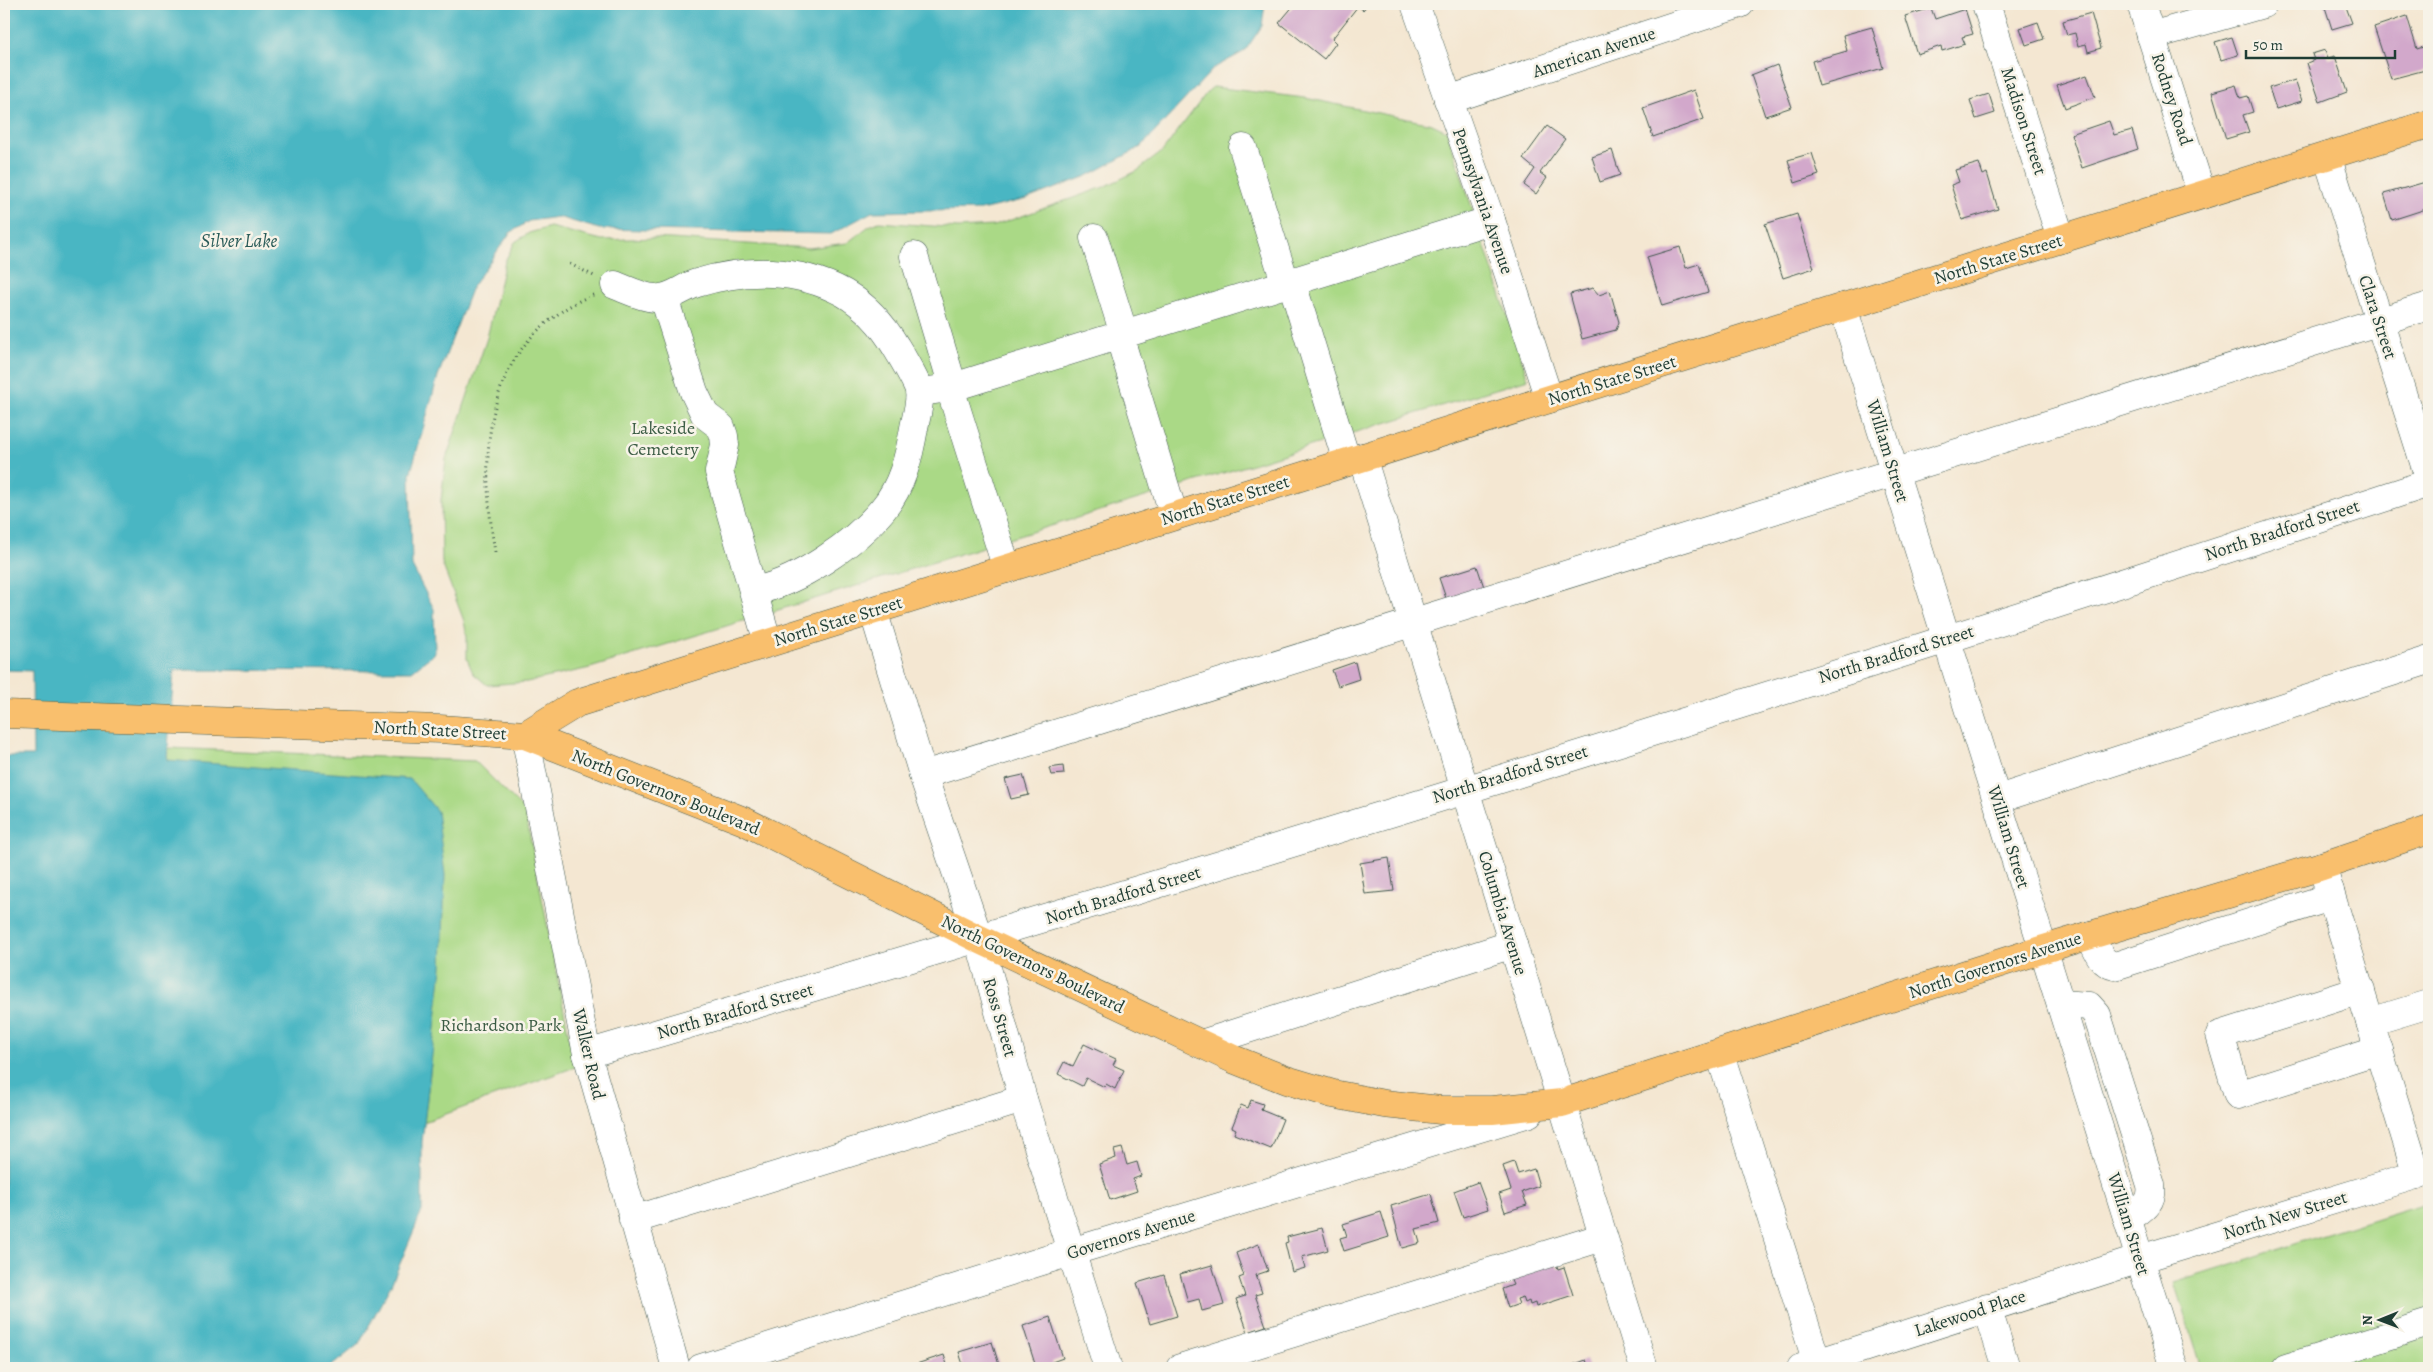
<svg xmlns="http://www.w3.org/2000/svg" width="2433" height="1372" viewBox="0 0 2433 1372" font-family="Alegreya,serif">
<rect width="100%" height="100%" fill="#f7f3e8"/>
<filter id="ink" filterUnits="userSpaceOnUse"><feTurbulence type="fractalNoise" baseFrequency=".02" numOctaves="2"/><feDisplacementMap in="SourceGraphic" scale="10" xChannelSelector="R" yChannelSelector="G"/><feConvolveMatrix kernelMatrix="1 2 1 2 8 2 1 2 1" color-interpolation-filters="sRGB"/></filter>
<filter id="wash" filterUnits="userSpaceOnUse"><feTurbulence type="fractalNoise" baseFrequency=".0096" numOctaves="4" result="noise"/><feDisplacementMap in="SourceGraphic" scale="20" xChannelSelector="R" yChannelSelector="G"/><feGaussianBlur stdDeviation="1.12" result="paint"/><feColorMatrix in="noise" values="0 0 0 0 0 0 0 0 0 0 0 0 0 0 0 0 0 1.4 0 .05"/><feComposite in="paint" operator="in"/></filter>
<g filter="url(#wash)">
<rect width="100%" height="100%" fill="#f4e7d2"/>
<g fill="#aad986" stroke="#648b5d">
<polygon points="1213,87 1305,98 1432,124 1447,131 1528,379 590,668 527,682 487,685 473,673 467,659 467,637 464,621 442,563 441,500 446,459 487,338 505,261 515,242 529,233 550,227 602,240 656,238 809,248 847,243 869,226 879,222 958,228 994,226 1104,187 1137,171 1162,152 1208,91"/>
<polygon points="168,748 475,761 525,811 575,1067 424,1122 431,1064 167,760"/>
<polygon points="2429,1202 2429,1368 2201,1368 2174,1282"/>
</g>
<polygon fill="#48b6c3" stroke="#347a7c" points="4,4 1265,4 1262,26 1245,51 1214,68 1141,147 1087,176 1027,199 981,210 872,212 831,234 599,229 558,217 529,221 510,233 472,287 438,376 410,475 412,566 434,609 435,653 412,671 174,670 167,760 410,779 437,811 445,875 442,968 422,1142 422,1211 391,1285 359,1344 329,1368 4,1368 4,756 33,756 32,671 4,670"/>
<g id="blocks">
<g fill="#d2a8cb">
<polygon points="1295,4 1368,4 1363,10 1358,6 1332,39 1336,43 1324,59 1279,23"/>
<polygon points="2324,4 2345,4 2352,23 2332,29"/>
<polygon points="1931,8 1935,19 1965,9 1973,34 1962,37 1965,44 1942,51 1941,46 1917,54 1905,16"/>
<polygon points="2091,13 2101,48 2088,52 2086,44 2078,46 2075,33 2067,35 2063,21"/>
<polygon points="2407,16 2417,49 2426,46 2429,69 2391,79 2374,27"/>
<polygon points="2038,22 2044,39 2026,45 2020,28"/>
<polygon points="1872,27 1883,68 1819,86 1812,61 1847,51 1843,35"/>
<polygon points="2232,37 2238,55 2221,60 2215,42"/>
<polygon points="2325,50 2328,58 2335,56 2347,92 2320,102 2307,63 2314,60 2312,54"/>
<polygon points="1777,65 1792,107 1765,116 1751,75"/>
<polygon points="2087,75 2095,97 2065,108 2057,85"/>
<polygon points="2295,80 2302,101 2276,109 2269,88"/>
<polygon points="2236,85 2240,98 2248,96 2253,112 2243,115 2249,132 2226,139 2212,92"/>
<polygon points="1694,90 1704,119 1653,137 1643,108"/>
<polygon points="1989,94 1995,113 1976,119 1970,100"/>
<polygon points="2109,121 2114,135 2132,130 2138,149 2082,168 2071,134"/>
<polygon points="1547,126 1565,139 1540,173 1547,178 1536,194 1524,185 1535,169 1523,159"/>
<polygon points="1612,150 1620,175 1600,182 1592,157"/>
<polygon points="1812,153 1819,175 1795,183 1788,160"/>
<polygon points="1979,163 1983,175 1987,173 1998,209 1962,220 1951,185 1959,182 1955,170"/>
<polygon points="2429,181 2429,208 2392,220 2384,194"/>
<polygon points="1797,214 1814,268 1783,278 1765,224"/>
<polygon points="1680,247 1686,268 1699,264 1708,292 1662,306 1647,257"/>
<polygon points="1593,288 1599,295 1610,291 1619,322 1616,330 1582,339 1570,294"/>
<polygon points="1477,566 1486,593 1448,604 1439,578"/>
<polygon points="1355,662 1359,679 1338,686 1332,670"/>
<polygon points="1063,766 1064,774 1051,775 1049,768"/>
<polygon points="1023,775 1029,795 1011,799 1005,779"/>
<polygon points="1389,858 1394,891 1365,894 1360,863"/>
<polygon points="1084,1044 1116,1059 1113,1065 1124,1070 1115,1089 1106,1084 1105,1087 1086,1078 1082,1086 1058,1074 1064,1062 1073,1066"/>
<polygon points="1251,1100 1263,1104 1261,1110 1283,1119 1271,1149 1234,1134 1236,1129 1232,1127 1241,1105 1248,1108"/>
<polygon points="1122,1148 1127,1165 1137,1162 1141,1176 1133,1179 1137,1191 1110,1200 1099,1164 1116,1158 1114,1150"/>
<polygon points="1514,1162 1518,1174 1534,1169 1539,1186 1522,1192 1527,1205 1505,1212 1499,1194 1511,1190 1503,1166"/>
<polygon points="1478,1182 1488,1209 1463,1217 1454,1191"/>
<polygon points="1431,1194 1439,1223 1416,1229 1420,1243 1402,1248 1391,1206"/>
<polygon points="1381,1212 1389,1237 1344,1251 1340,1238 1347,1236 1343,1224"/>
<polygon points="1322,1228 1328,1250 1302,1257 1305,1268 1292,1272 1285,1243 1288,1242 1287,1237"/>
<polygon points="1259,1244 1268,1271 1256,1275 1262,1293 1255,1295 1266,1326 1248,1332 1236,1299 1245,1296 1239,1278 1244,1276 1236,1253"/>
<polygon points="1555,1261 1558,1269 1564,1267 1573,1295 1536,1307 1535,1303 1530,1305 1529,1301 1525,1303 1523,1297 1517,1299 1519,1304 1508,1308 1502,1289 1513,1285 1509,1276"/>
<polygon points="1212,1265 1224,1305 1202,1311 1199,1299 1188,1302 1180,1274"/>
<polygon points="1164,1275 1177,1316 1150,1324 1137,1283"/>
<polygon points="1050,1317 1063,1358 1052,1362 1054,1368 1029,1368 1028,1366 1035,1364 1023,1326"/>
<polygon points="992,1342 1000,1368 964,1368 959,1352"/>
<polygon points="944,1355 948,1368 904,1368"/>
<polygon points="1586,1360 1589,1368 1564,1368"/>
</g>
</g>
</g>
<g filter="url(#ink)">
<use href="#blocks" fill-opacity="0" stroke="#3f564c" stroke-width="1"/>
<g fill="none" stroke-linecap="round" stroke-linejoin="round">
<defs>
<g id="minor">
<polyline points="1415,4 1491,220 1549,399"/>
<polyline points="1986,4 2061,239"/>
<polyline points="2141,4 2202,195"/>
<polyline points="2151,36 2263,4"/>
<polyline points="1448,100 1740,4"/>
<polyline points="1243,148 1286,285"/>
<polyline points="2327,156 2429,478"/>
<polyline points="1094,238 1124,334"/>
<polyline points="914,256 953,387"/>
<polyline points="1292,283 1347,462"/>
<path d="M615,285C628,290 641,297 655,298C670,300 683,287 697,283C746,268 798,268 844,293C866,306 883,325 896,347C901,355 918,384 919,391C921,402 916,417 914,428C909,457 902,486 883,509C854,544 799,582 754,591"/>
<polyline points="664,298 694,392 705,415 721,427 724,436 725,445 719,472 768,643"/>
<polyline points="1843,307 2174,1368"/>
<polyline points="1119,335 1174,516"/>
<polyline points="950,388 1007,569"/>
<polyline points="919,390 928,391 950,388 1491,220"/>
<polyline points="1362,457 1644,1368"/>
<polyline points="873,610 923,775 979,939 1023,1099 1108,1368"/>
<polyline points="525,735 587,1054 676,1368"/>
<polyline points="923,775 2429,306"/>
<polyline points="1998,799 2429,660"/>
<polyline points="2322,866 2417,1175"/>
<path d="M2090,935C2096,947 2100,964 2115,966L2318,901L2330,891"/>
<polyline points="2361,990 2220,1035 2238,1095 2379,1050"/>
<path d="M2061,1004L2089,1006L2097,1015L2151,1185C2154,1204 2141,1209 2128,1219"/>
<polyline points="2370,1022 2429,1004"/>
<polyline points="1201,1044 1513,944"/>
<path d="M587,1054C1204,873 1819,684 2429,483"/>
<polyline points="1720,1054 1817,1363"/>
<polyline points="633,1220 1023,1099"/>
<polyline points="1987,1307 2006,1368"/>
<polyline points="701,1368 1071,1252 1529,1113"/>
<polyline points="1180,1368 1603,1237"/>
<polyline points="1801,1368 2140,1259 2429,1171"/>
<polyline points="2286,1368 2429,1323"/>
</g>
<g id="major">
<polyline points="4,714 440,729 525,735 577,703 2429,124"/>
<polyline points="525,735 744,821 979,939 1233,1059 1286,1080 1333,1094 1384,1104 1441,1110 1492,1110 1562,1103 2044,949 2322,866 2429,830"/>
</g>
</defs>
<use href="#minor" stroke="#3f564c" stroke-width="29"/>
<use href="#major" stroke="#3f564c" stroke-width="29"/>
<g stroke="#3f564c" stroke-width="3" stroke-dasharray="1 4" stroke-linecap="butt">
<polyline points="570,264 594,276"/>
<path d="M495,552C482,472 479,375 550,320C564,309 578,300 596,294"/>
</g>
<use href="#minor" stroke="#fff" stroke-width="28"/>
<use href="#major" stroke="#f9bf6d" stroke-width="28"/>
</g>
</g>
<g text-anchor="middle" stroke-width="5" stroke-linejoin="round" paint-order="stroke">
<g font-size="18" fill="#1f3d34" stroke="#f7f3e8">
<text transform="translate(1594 52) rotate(-18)" y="6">American Avenue</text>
<text transform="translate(2172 99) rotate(72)" y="6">Rodney Road</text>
<text transform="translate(2024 121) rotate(72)" y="6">Madison Street</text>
<text transform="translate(1483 201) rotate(71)" y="6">Pennsylvania Avenue</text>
<text transform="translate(1998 259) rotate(-17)" y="6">North State Street</text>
<text transform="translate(2378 317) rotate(72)" y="6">Clara Street</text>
<text transform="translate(1612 380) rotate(-17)" y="6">North State Street</text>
<text transform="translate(1888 451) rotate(73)" y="6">William Street</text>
<text transform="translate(1225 500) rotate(-17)" y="6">North State Street</text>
<text transform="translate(2282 530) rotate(-18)" y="6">North Bradford Street</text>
<text transform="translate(838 621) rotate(-17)" y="6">North State Street</text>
<text transform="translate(1896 654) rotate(-17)" y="6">North Bradford Street</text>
<text transform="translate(440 730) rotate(3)" y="6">North State Street</text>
<text transform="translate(1510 774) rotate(-17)" y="6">North Bradford Street</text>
<text transform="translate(666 792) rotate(22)" y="6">North Governors Boulevard</text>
<text transform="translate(2009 837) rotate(73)" y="6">William Street</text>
<text transform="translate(1123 895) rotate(-17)" y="6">North Bradford Street</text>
<text transform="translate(1503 913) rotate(73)" y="6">Columbia Avenue</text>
<text transform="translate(1033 964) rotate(26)" y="6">North Governors Boulevard</text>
<text transform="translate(1995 965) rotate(-18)" y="6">North Governors Avenue</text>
<text transform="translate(735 1011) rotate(-16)" y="6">North Bradford Street</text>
<text transform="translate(1000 1017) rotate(74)" y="6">Ross Street</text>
<text transform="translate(589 1054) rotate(77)" y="6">Walker Road</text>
<text transform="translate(2285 1215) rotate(-17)" y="6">North New Street</text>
<text transform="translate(2129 1224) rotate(73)" y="6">William Street</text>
<text transform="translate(1131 1234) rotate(-17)" y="6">Governors Avenue</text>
<text transform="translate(1970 1313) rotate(-18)" y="6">Lakewood Place</text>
</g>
<g font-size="18" fill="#3b5c44" stroke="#f7f3e8">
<text x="663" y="434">Lakeside<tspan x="663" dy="21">Cemetery</tspan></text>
<text x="501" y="1031">Richardson Park</text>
</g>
<g font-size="19" font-style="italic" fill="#295b58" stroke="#f7f3e8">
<text x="239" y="247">Silver Lake</text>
</g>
</g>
<rect width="2433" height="1372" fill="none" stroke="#f7f3e8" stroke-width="20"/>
<g transform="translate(2380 1320) rotate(269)" stroke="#f7f3e8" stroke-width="4" paint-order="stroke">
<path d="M0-4L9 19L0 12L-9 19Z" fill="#1f3d34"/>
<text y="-8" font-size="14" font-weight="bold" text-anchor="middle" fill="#1f3d34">N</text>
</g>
<path d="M2246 50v8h149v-8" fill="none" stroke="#1f3d34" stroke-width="2.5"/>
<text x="2253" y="50" font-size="15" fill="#1f3d34" stroke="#f7f3e8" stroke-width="4" paint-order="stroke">50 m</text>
</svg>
